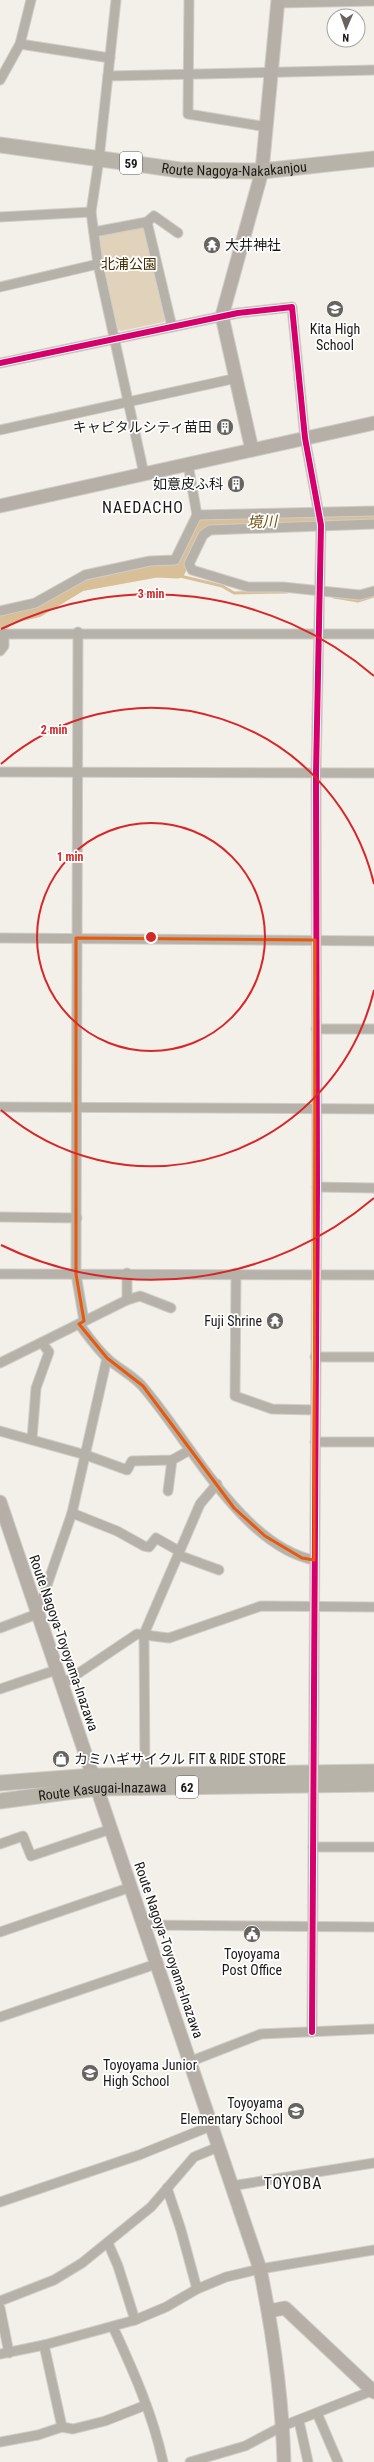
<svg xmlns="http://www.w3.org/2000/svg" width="374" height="2462" viewBox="0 0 374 2462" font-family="'Roboto Condensed','Noto Sans JP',sans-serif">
<rect width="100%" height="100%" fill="#f3efe9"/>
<polygon fill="#e1d2bc" points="142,226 147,229 166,317 164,322 121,331 118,330 96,236"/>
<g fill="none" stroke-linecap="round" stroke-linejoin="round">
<g stroke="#d8bf98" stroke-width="3">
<polyline points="177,570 180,576 222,586 234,593 287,592"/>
<polyline points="334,597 358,601 374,596"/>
</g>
<polyline stroke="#d8bf98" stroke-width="17" points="4,620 11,615 37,609 80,583 157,569 177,570 201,524 374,518"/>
<defs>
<g id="street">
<polyline points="116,0 99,159 91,212 98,264 144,474"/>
<polyline points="189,0 188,114 267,127"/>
<polyline points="278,3 374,1"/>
<polyline points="20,44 110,58"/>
<polyline points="108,76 374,70"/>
<polyline points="0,80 20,44 31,0"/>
<polyline points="0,217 91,212"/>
<polyline points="147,222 154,216 178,233"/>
<polyline points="94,232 147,222 172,327"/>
<polyline points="0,287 98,264"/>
<polyline points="0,363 238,313 292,307 305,438 321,525 316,773 317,1187 312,2032"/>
<polyline points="0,430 237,378"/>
<polyline points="188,464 197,515"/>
<polyline points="374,524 210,530 203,535 189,564 192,570 248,587 283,587 360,595 374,591"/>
<polyline points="0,611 35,603 85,575 150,561 175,560 197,515 374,511"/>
<polyline points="78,632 76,1274 84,1321"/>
<polyline points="0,634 374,634"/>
<polyline points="0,651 4,646 4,633"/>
<polyline points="0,772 374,773"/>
<polyline points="0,938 374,941"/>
<polyline points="316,1029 374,1029"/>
<polyline points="0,1107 374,1109"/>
<polyline points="317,1187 374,1188"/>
<polyline points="0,1217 77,1218"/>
<polyline points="236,1273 235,1396 272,1409 315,1410"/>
<polyline points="0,1274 374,1275"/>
<polyline points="127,1300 127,1273"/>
<path d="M79,1324C88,1336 97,1349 108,1359C119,1369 134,1376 143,1387C189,1440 242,1546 314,1560"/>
<polyline points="315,1357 374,1357"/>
<polyline points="0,1363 127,1300 140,1296 171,1308"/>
<polyline points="0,1431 86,1455 127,1470 132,1461 172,1460 190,1450"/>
<polyline points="32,1439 36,1388 49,1352 42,1343"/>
<polyline points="315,1442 374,1442"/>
<polyline points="168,1491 172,1460"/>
<polyline points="72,1513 117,1531 144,1546 149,1547 156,1538 179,1551"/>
<polyline points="178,1555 219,1570"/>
<polyline points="0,1628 37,1614 72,1513 107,1358"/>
<polyline points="61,1685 137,1634 169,1638 261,1606 374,1607"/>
<polyline points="0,1689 56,1670"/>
<polyline points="145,1775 144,1634 200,1504 217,1484"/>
<polyline points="0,1844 23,1836 31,1856 111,1829"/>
<polyline points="313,1847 374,1847"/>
<polyline points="143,1925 374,1927"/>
<polyline points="0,1932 131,1887"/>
<polyline points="0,2017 156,1964"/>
<polyline points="189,2062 261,2034 374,2029"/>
<polyline points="231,2186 374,2163"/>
<polyline points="167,2188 181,2230 197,2289"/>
<polyline points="0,2202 139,2155 211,2126"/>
<polyline points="108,2243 118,2266 135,2320"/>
<polyline points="0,2301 54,2280 82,2263 151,2207 194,2157 218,2147"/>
<polyline points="0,2308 9,2353"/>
<path d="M113,2327C133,2370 153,2415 163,2462"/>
<polyline points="44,2345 62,2427"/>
<polyline points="0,2354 44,2345 135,2320 166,2307 197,2289 226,2277 260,2269 374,2250"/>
<polyline points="317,2413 338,2462"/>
<polyline points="299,2421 308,2462"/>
<polyline points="0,2442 38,2435 62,2427 73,2429 105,2421 146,2405"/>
<polyline points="190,2462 245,2446 283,2426 374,2390"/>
</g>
<g id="secondary">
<polyline points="252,450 222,316 262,171 278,0"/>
<polyline points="0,506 374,423"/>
<path d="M0,1502L260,2269C273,2332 282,2397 284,2462"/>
<polyline points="269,2311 285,2308 374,2392"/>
</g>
<g id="primary">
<path id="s1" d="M0,145L180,170L262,171L374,159"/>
<polyline points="0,1783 93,1776 374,1772"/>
<path id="s2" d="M0,1801L97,1788L374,1784"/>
</g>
</defs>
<use href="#street" stroke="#d0cdc8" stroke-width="11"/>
<use href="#secondary" stroke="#d0cdc8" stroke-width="15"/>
<use href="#primary" stroke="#d0cdc8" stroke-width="17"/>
<use href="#street" stroke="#b6b1a9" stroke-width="9"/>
<use href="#secondary" stroke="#b5afa8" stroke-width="13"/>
<use href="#primary" stroke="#b8b3a9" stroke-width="15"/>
<defs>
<polyline id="cycleway" points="0,363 238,313 292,307 305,438 321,525 316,773 317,1187 312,2032"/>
</defs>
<use href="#cycleway" stroke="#fff" stroke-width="8"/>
<use href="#cycleway" stroke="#d6006c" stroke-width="6"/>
</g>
<path fill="none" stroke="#e8590c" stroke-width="3" stroke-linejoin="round" d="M76,938L315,940L314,1560L302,1558L265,1536L234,1508L143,1386L107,1358L79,1324L84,1321L76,1274Z"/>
<g fill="none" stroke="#d62828" stroke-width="2">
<circle cx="151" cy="937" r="114"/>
<path d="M374 990A229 229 0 0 1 1 1110M1 764A229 229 0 0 1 374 884"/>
<path d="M374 1198A343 343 0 0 1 1 1245M1 629A343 343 0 0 1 374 676"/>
</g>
<defs>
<symbol id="temple-disc" viewBox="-11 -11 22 22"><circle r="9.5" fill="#676460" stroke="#fff"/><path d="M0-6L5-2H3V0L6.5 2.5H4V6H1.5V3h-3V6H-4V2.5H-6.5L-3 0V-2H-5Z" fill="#fff"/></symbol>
<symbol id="school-disc" viewBox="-11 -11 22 22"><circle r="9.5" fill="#676460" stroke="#fff"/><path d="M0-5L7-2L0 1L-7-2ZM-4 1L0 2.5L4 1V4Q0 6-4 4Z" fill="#fff"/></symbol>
<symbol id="building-disc" viewBox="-11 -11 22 22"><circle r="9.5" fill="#676460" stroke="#fff"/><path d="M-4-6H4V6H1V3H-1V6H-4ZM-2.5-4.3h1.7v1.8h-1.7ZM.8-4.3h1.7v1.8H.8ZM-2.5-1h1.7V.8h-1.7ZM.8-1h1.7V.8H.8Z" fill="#fff"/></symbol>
<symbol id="shop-disc" viewBox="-11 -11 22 22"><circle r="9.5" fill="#676460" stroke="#fff"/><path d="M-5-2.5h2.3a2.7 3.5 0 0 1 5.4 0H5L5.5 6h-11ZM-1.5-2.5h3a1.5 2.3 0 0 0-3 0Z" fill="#fff"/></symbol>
<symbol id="civic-disc" viewBox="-11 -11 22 22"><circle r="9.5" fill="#676460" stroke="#fff"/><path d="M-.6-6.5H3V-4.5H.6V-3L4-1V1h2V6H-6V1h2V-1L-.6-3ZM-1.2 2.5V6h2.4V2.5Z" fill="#fff"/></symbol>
</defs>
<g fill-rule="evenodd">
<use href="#temple-disc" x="202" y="235" width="20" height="20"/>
<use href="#school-disc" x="325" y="299" width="20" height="20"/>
<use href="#building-disc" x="215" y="417" width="20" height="20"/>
<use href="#building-disc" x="226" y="474" width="20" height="20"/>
<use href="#temple-disc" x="265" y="1311" width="20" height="20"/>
<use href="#shop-disc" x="51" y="1749" width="20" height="20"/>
<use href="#civic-disc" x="242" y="1924" width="20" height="20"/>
<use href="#school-disc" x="80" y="2063" width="20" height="20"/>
<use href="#school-disc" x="286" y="2101" width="20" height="20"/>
</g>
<g text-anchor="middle" stroke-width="3.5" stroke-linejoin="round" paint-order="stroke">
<g fill="#fff" stroke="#605e5c" stroke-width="1">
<rect x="120" y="152" width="22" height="22" rx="3"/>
<rect x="176" y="1776" width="22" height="22" rx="3"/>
</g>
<g font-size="13" font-weight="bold" fill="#1c1916">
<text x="131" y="168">59</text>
<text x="187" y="1792">62</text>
</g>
<g font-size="14" fill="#1c1916" stroke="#fff">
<text dy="5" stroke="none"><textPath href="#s1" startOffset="236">Route Nagoya-Nakakanjou</textPath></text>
<text transform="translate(64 1643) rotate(71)" y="5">Route Nagoya-Toyoyama-Inazawa</text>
<text dy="5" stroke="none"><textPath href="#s2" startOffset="103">Route Kasugai-Inazawa</textPath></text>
<text transform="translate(169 1950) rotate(71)" y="5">Route Nagoya-Toyoyama-Inazawa</text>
</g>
<g font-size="14" fill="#1c1916" stroke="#fff" text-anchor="end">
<text x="225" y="250" text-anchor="start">大井神社</text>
<text x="335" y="334" text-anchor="middle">Kita High<tspan x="335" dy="16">School</tspan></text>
<text x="212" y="432">キャピタルシティ苗田</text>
<text x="223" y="489">如意皮ふ科</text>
<text x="262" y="1326">Fuji Shrine</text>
<text x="74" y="1764" text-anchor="start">カミハギサイクル FIT &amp; RIDE STORE</text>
<text x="252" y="1959" text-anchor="middle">Toyoyama<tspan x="252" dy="16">Post Office</tspan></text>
<text x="103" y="2070" text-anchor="start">Toyoyama Junior<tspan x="103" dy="16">High School</tspan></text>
<text x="283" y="2108">Toyoyama<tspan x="283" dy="16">Elementary School</tspan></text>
</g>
<g font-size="14" fill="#432c00" stroke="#fff">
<text x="129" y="269">北浦公園</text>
</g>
<g font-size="15" font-style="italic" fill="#725111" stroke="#fff">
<text transform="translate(262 522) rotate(-2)" y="5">境川</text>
</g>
<g font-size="16" letter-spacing="1" fill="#1c1916" stroke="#fff">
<text x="143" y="513">NAEDACHO</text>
<text x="293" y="2189">TOYOBA</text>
</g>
</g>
<circle cx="151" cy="937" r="6" fill="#d62828" stroke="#fff" stroke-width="2"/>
<g font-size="12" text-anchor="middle" font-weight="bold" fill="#d62828" stroke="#fff" stroke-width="3.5" stroke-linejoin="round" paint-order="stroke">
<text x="151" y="598">3 min</text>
<text x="54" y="734">2 min</text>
<text x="70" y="861">1 min</text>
</g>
<g transform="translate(346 28) rotate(182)"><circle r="19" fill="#ffffff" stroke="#a4a3a2"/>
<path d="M0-3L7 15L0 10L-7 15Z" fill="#676460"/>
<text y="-6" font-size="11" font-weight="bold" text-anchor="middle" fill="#1c1916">N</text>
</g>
</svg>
